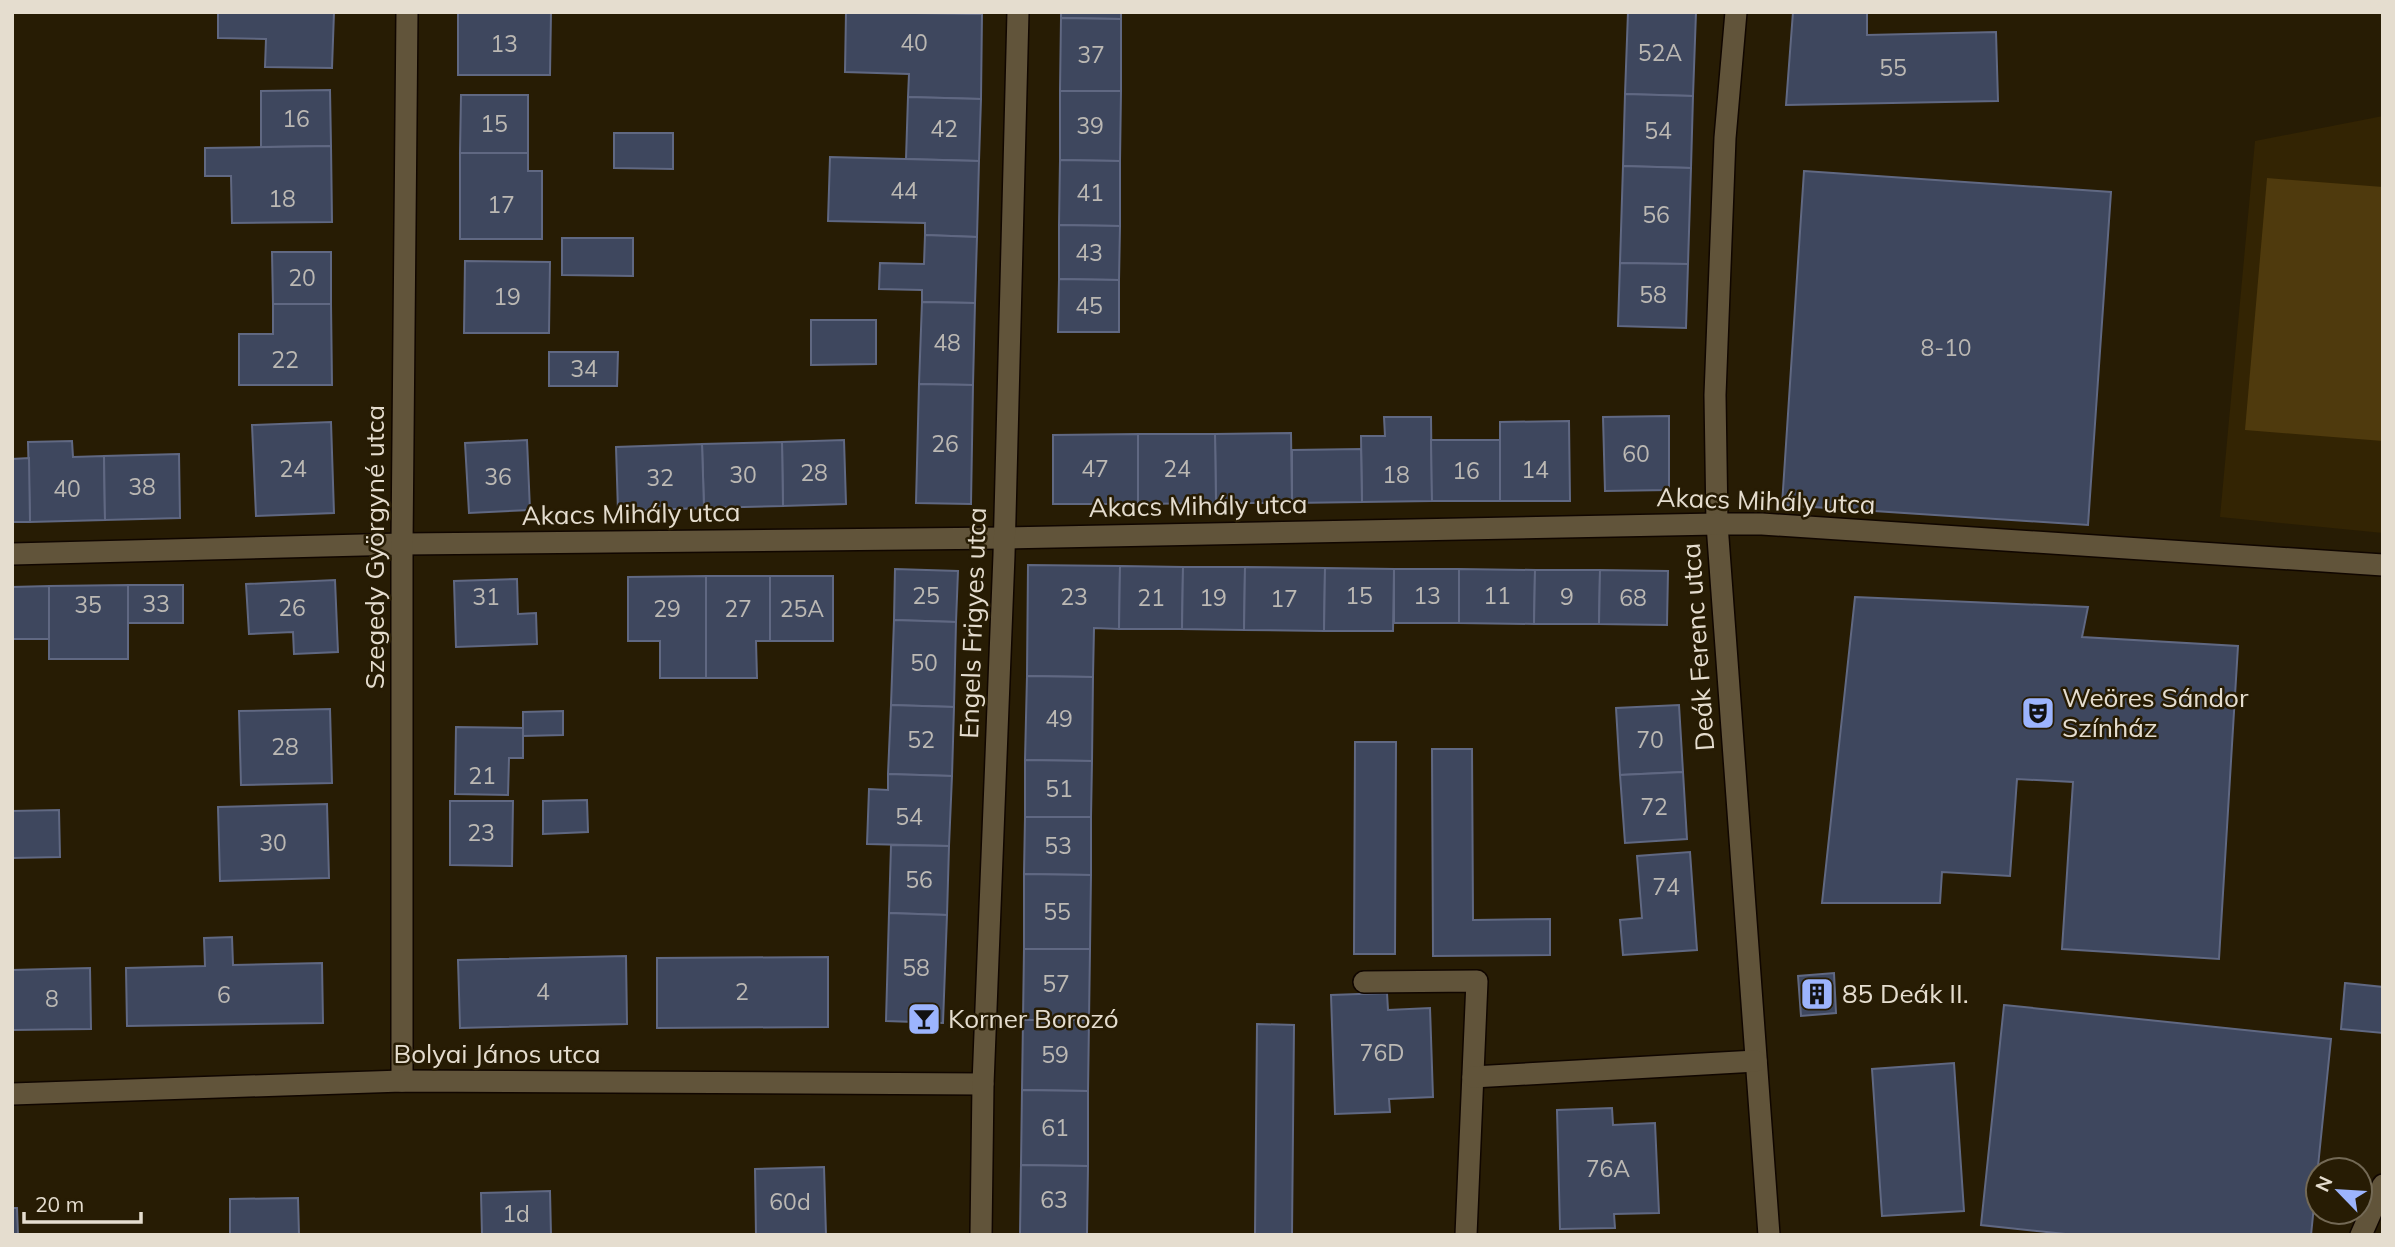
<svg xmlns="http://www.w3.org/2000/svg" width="2395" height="1247" viewBox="0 0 2395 1247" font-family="Mulish,sans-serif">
<rect width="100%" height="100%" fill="#271c04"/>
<polygon fill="#332403" points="2383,116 2383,533 2220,517 2255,141"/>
<polygon fill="#4f3a0d" points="2267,178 2383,187 2383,441 2245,430"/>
<g fill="#3e475e" stroke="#606882" stroke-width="2">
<polygon points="218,12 334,12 332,68 265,67 266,39 218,38"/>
<polygon points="458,12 551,12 550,75 458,75"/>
<polygon points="846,12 982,14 981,99 908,97 909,74 845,72"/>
<polygon points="925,12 982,12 982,14"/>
<polygon points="1061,12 1121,12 1121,19 1061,18"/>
<polygon points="1628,12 1696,12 1693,96 1625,94"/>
<polygon points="1793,12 1867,12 1867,35 1996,32 1998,101 1786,105"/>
<polygon points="1061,18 1121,19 1121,91 1060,91"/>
<polygon points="330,90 331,146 261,147 261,91"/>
<polygon points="1060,91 1121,91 1120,161 1060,160"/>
<polygon points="1625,94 1693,96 1691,168 1623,166"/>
<polygon points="461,95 528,95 528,153 460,153"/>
<polygon points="908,97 981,99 979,161 906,159"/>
<polygon points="614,133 673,133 673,169 614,168"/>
<polygon points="331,146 332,222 232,223 231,176 205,176 205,148"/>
<polygon points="460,153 528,153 528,171 542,171 542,239 460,239"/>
<polygon points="830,157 979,161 977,237 925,235 925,223 828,221"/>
<polygon points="1060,160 1120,161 1120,226 1059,225"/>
<polygon points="1623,166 1691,168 1688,264 1620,263"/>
<polygon points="1804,171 2111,192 2088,525 1782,505"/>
<polygon points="1059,225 1120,226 1119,280 1059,279"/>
<polygon points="925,235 977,237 975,303 922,302 922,290 879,289 880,263 924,264"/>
<polygon points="562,238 633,238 633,276 562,275"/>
<polygon points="272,252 331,252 331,304 273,304"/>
<polygon points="465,261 550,262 549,333 464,333"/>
<polygon points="1620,263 1688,264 1686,328 1618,326"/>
<polygon points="1059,279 1119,280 1119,332 1058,332"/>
<polygon points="922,302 975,303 973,385 919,384"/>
<polygon points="273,304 331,304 332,385 239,385 239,334 273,334"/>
<polygon points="811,320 876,320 876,364 811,365"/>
<polygon points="549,352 618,352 617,386 549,386"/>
<polygon points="919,384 973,385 971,504 916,503"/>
<polygon points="1669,416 1669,490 1605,491 1603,417"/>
<polygon points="1384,417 1431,417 1432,501 1362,502 1361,436 1385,436"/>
<polygon points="1569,421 1570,501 1500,501 1500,422"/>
<polygon points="331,422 334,513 256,516 252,425"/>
<polygon points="1291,433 1292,503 1216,503 1215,434"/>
<polygon points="1138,434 1215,434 1216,503 1138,504"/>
<polygon points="1138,434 1138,504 1053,504 1053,435"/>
<polygon points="527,440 530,510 469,513 465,443"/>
<polygon points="844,440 846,504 783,506 782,442"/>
<polygon points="1431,440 1500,440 1500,501 1432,501"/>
<polygon points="72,441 73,457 104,456 105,520 30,522 28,442"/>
<polygon points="782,442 783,506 704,508 702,444"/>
<polygon points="702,444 704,508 618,511 616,447"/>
<polygon points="1361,449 1362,502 1292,503 1292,450"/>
<polygon points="179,454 180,518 105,520 104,456"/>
<polygon points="29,458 30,522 12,522 12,459"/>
<polygon points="1028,565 1120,566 1119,629 1094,628 1093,677 1027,676"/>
<polygon points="1120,566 1183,567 1182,629 1119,629"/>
<polygon points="1183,567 1245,567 1244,630 1182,629"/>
<polygon points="1245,567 1325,568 1324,631 1244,630"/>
<polygon points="1325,568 1394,569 1393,631 1324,631"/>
<polygon points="895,569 958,571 956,622 894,620"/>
<rect x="1394" y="569" width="65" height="54"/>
<polygon points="1459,569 1535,570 1534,624 1459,623"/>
<polygon points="1535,570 1600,570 1599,624 1534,624"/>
<polygon points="1600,570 1668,571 1667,625 1599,624"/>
<polygon points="706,576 706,678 660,678 660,641 628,641 628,577"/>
<polygon points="706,576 770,576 770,641 756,641 757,678 706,678"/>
<rect x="770" y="576" width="63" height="65"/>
<polygon points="517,579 518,614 536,613 537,644 456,647 454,581"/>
<polygon points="335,580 338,652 294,654 293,632 249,634 246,584"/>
<polygon points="128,585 128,659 49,659 49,586"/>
<rect x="128" y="585" width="55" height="38"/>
<polygon points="49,586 49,639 12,639 12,587"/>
<polygon points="1855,597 2088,607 2082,637 2238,646 2219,959 2062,949 2073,782 2017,779 2010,876 1942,872 1940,903 1822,903"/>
<polygon points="894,620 956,622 954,707 891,705"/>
<polygon points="1027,676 1093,677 1092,761 1025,760"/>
<polygon points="891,705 954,707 952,776 888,774"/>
<polygon points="1679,705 1683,772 1620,775 1616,708"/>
<polygon points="330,709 332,783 241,785 239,711"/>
<polygon points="563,711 563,735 523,736 523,712"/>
<polygon points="456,727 523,728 523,758 509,758 508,795 455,794"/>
<polygon points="1355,742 1396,742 1395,954 1354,954"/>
<polygon points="1432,749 1472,749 1473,920 1550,919 1550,955 1433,956"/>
<polygon points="1025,760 1092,761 1091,817 1025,817"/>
<polygon points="1683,772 1687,839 1625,843 1620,775"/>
<polygon points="888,774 952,776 949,846 867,844 869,789 888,790"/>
<polygon points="587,800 588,832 543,834 543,801"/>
<polygon points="450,801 513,801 512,866 450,865"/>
<polygon points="327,804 329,878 220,881 218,807"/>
<polygon points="59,810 60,857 12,858 12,811"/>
<polygon points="1025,817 1091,817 1091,875 1024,874"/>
<polygon points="891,845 949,846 947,915 889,913"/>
<polygon points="1690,852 1697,950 1623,955 1620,920 1642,918 1637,856"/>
<polygon points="1024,874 1091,875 1090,949 1024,949"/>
<polygon points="889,913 947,915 943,1023 886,1021"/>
<polygon points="232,937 233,965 322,963 323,1023 127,1026 126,968 205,966 204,938"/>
<polygon points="1024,949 1090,949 1089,1020 1023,1020"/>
<polygon points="626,956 627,1024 460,1028 458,960"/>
<polygon points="828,957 828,1027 657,1028 657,958"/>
<polygon points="90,968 91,1029 12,1030 12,970"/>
<polygon points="1834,973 1836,1013 1801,1016 1798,976"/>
<polygon points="2345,983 2383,987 2383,1033 2341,1029"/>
<polygon points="1387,993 1388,1010 1430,1008 1433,1097 1389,1099 1390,1112 1335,1114 1331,995"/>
<polygon points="2004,1005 2331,1039 2311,1235 2075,1235 1981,1225"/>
<polygon points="1023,1020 1089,1020 1088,1091 1022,1090"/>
<polygon points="1257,1024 1294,1025 1292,1235 1255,1235"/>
<polygon points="1954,1063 1964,1211 1882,1216 1872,1069"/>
<polygon points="1022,1090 1088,1091 1088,1166 1021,1165"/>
<polygon points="1612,1108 1613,1125 1655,1123 1659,1213 1614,1214 1615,1228 1560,1229 1557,1110"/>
<polygon points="1021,1165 1088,1166 1087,1235 1020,1234"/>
<polygon points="824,1167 826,1235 756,1235 755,1169"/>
<polygon points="550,1191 551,1235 482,1235 481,1193"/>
<polygon points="298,1198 299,1235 230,1235 230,1199"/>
<polygon points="12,1208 17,1208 18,1235 12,1235"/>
</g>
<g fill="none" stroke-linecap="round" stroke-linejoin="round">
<defs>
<g id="minor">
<polyline points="1736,12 1725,138 1715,395 1717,524 1769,1235"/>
<polyline points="12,554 402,544 1005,538 1717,524 1762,524 2383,565"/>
<polyline points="1364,982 1477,981 1466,1235"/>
<polyline points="1473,1077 1756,1061"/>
<polyline points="402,1081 402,544 407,12"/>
<polyline points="12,1094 402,1081 983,1084"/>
<polyline points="981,1235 983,1084 1004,555 1018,12"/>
<polyline points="2361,1235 2383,1185"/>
</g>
</defs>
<use href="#minor" stroke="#100600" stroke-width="24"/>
<use href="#minor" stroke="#61543a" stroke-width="21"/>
</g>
<defs>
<symbol id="theatre-square" viewBox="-11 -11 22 22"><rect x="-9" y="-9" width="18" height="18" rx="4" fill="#9cb4fd" stroke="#271c04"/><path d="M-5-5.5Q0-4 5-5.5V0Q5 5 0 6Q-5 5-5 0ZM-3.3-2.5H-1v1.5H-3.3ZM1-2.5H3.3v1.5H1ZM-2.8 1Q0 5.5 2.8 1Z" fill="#111"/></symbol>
<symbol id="building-square" viewBox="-11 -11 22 22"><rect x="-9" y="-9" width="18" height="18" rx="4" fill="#9cb4fd" stroke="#271c04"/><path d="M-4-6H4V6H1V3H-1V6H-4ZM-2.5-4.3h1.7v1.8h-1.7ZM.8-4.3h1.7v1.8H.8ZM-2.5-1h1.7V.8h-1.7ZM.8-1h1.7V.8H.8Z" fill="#111"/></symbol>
<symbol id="bar-square" viewBox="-11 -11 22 22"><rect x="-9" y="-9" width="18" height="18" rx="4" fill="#9cb4fd" stroke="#271c04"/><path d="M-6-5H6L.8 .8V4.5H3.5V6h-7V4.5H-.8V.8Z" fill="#111"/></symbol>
</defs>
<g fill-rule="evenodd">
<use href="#theatre-square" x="2019" y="694" width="38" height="38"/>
<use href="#building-square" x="1798" y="975" width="38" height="38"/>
<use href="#bar-square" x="905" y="1000" width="38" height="38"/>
</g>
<g text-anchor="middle" stroke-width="5" stroke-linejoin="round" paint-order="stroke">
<g font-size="23" fill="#bbb8b3">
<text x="914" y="51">40</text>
<text x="504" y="52">13</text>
<text x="1660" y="61">52A</text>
<text x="1091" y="63">37</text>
<text x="1893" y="76">55</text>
<text x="296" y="127">16</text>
<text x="494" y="132">15</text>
<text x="1090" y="134">39</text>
<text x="944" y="137">42</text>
<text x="1658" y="139">54</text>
<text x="904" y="199">44</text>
<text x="1090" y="201">41</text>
<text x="282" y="207">18</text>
<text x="501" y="213">17</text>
<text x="1656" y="223">56</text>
<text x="1089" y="261">43</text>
<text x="302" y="286">20</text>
<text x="1653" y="303">58</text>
<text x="507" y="305">19</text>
<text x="1089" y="314">45</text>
<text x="947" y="351">48</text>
<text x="1946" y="356">8-10</text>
<text x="285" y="368">22</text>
<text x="584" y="377">34</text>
<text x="945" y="452">26</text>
<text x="1636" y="462">60</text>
<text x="293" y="477">24</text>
<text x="1095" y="477">47</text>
<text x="1177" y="477">24</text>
<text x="1535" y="478">14</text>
<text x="1466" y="479">16</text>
<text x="814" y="481">28</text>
<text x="743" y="483">30</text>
<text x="1396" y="483">18</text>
<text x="498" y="485">36</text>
<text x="660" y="486">32</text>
<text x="142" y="495">38</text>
<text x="67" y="497">40</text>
<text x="926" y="604">25</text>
<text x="1359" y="604">15</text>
<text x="1427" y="604">13</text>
<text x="1497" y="604">11</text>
<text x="486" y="605">31</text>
<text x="1074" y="605">23</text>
<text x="1567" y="605">9</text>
<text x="1151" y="606">21</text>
<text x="1213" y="606">19</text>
<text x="1633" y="606">68</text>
<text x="1284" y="607">17</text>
<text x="156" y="612">33</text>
<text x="88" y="613">35</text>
<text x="292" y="616">26</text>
<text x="667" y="617">29</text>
<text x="738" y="617">27</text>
<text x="802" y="617">25A</text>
<text x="924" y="671">50</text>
<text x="1059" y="727">49</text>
<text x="921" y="748">52</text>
<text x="1650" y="748">70</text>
<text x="285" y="755">28</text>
<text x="482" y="784">21</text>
<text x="1059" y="797">51</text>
<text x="1654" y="815">72</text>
<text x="909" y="825">54</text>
<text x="481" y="841">23</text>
<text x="273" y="851">30</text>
<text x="1058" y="854">53</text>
<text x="919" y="888">56</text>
<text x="1666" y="895">74</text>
<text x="1057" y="920">55</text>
<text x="916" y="976">58</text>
<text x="1056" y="992">57</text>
<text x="543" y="1000">4</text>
<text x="742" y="1000">2</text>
<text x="224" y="1003">6</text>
<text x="52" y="1007">8</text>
<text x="1382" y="1061">76D</text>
<text x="1055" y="1063">59</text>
<text x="1055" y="1136">61</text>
<text x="1608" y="1177">76A</text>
<text x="1054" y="1208">63</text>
<text x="790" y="1210">60d</text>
<text x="516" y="1222">1d</text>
</g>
<g font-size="26" fill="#e5ddcf" stroke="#271c04">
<text transform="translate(1766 501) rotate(2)" y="9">Akacs Mihály utca</text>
<text transform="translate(1198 506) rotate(-1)" y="9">Akacs Mihály utca</text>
<text transform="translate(631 514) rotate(-1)" y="9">Akacs Mihály utca</text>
<text transform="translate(375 547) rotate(-90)" y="9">Szegedy Györgyné utca</text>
<text transform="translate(973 623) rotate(-88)" y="9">Engels Frigyes utca</text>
<text transform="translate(1698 647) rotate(-94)" y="9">Deák Ferenc utca</text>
<text x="497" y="1063">Bolyai János utca</text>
</g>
<g font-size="26" fill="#e5ddcf" stroke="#271c04" text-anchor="start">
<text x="2062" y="707">Weöres Sándor<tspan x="2062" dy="30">Színház</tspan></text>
<text x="1842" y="1003">85 Deák II.</text>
<text x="948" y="1028">Korner Borozó</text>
</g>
</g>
<rect width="2395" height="1247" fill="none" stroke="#e5ddcf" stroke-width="28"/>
<g transform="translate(2339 1191) rotate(295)"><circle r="33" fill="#271c04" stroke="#736955" stroke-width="2"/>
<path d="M0-5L12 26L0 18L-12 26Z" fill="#9cb4fd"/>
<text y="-10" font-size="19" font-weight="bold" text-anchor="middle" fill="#e5ddcf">N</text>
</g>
<path d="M24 1212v10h117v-10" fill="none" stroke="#e5ddcf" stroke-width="3.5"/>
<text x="35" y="1212" font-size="21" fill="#e5ddcf" stroke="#271c04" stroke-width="5" paint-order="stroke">20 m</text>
</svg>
